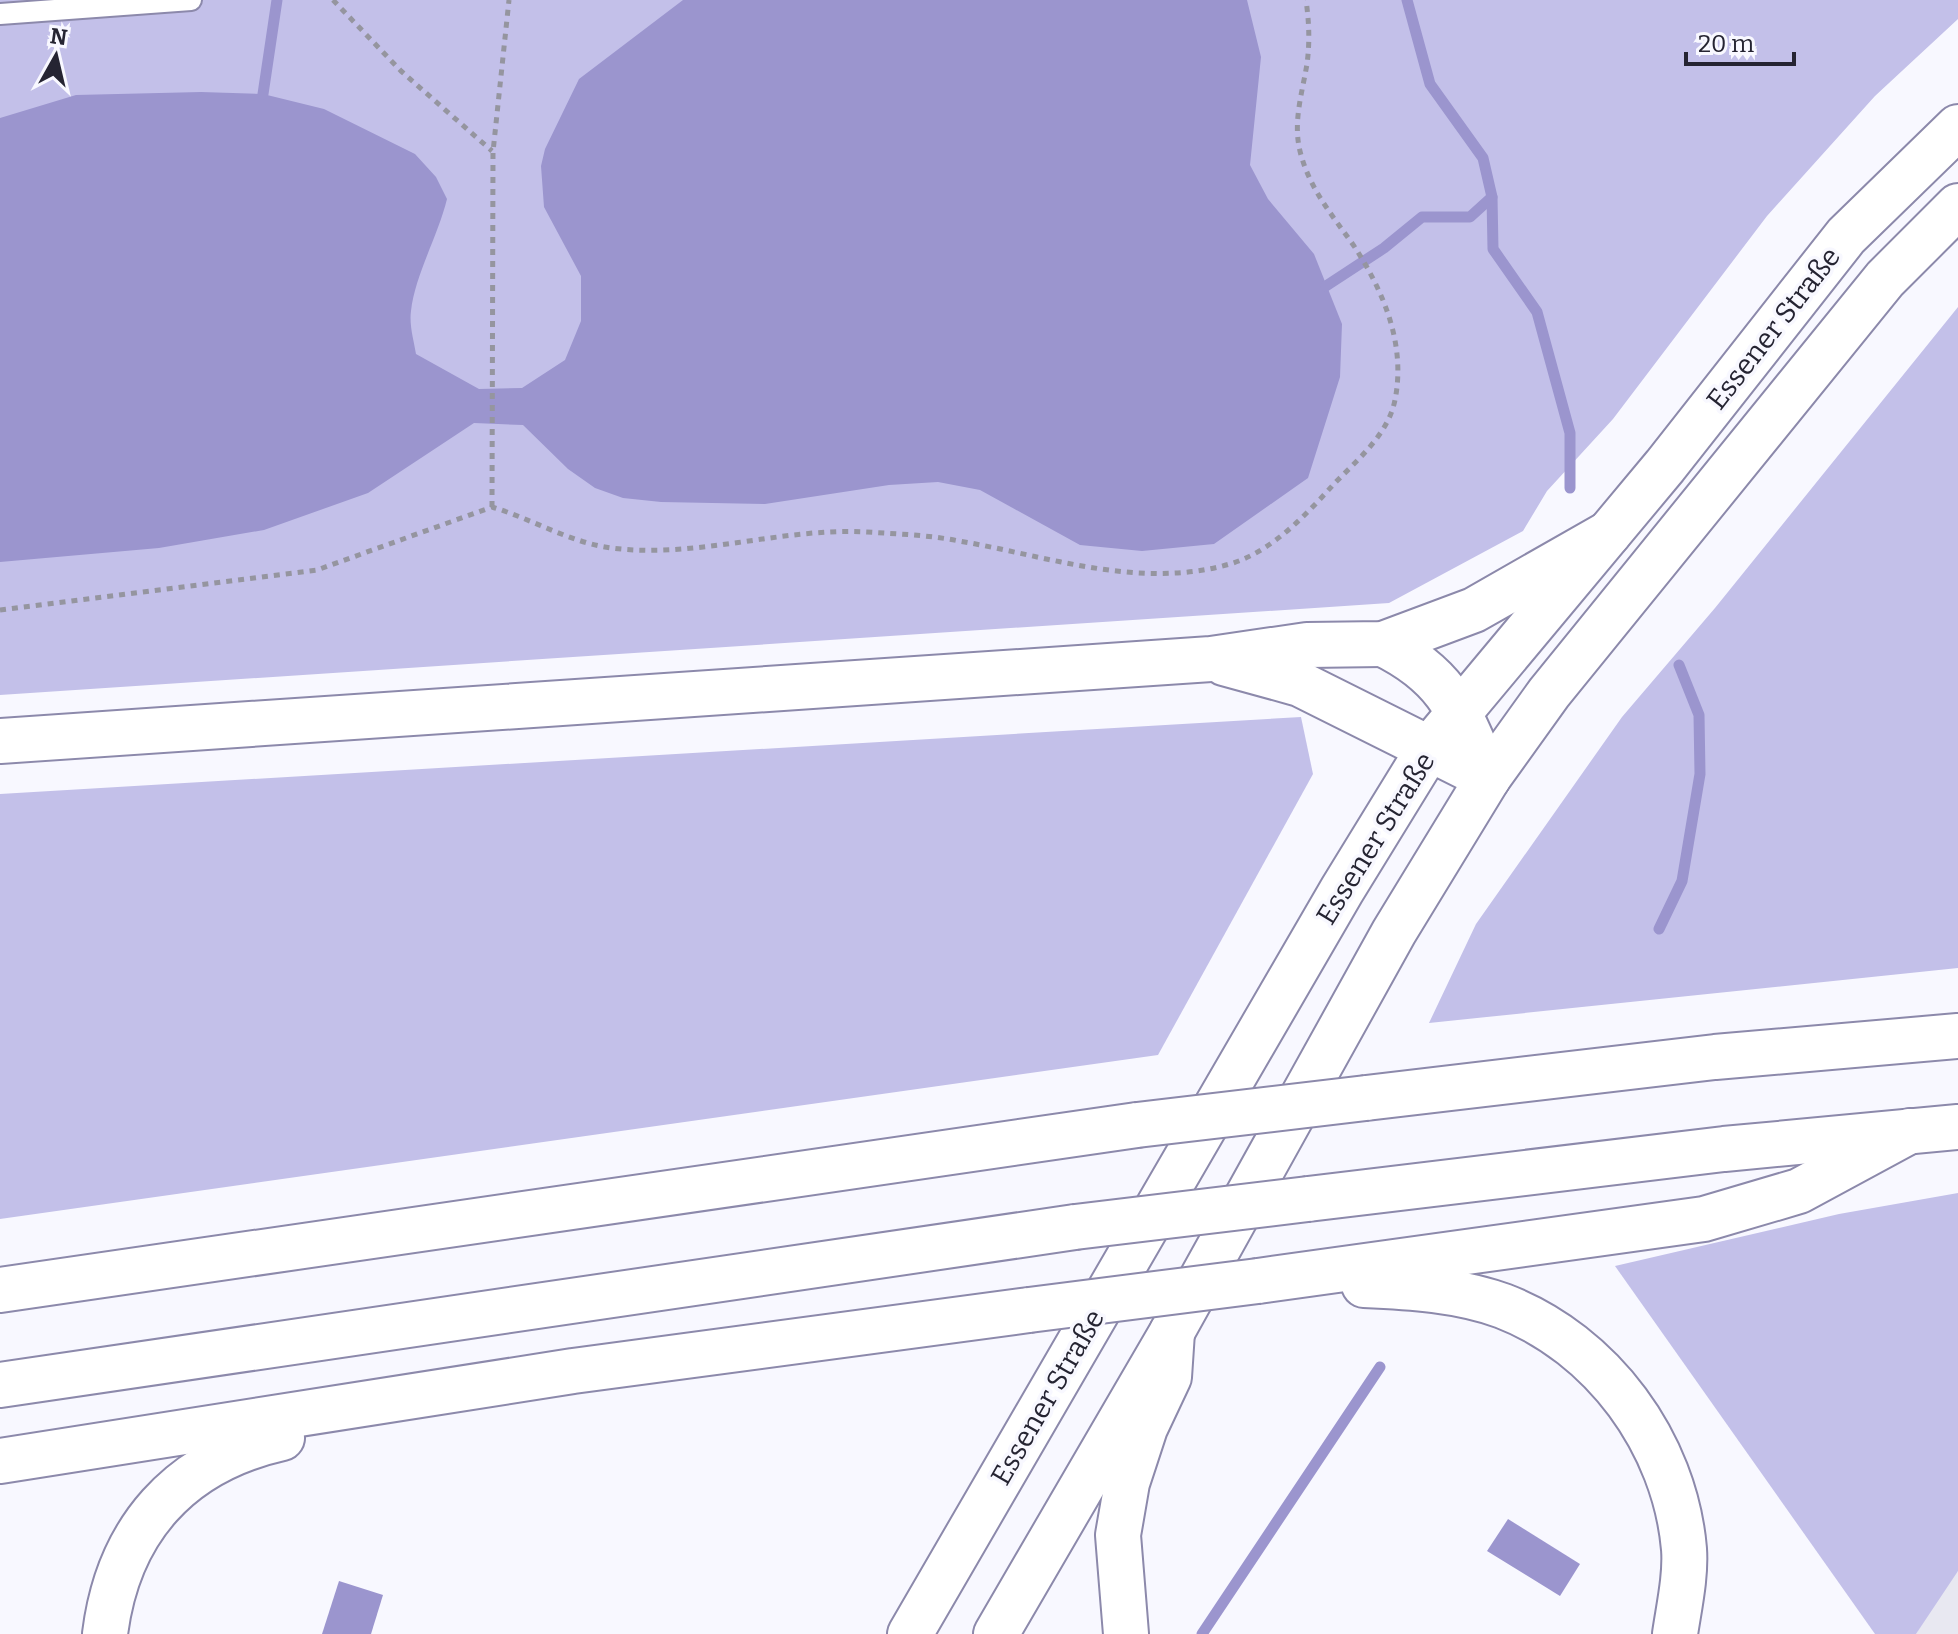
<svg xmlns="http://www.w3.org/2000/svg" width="1958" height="1634" viewBox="0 0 1958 1634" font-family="Bitter,serif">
<rect width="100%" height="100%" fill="#f8f8ff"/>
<polygon fill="#e8e8f1" points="1958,1571 1958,1634 1916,1634 1946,1584"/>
<g fill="#c3c0e9">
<polygon points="0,0 1958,0 1958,19 1875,96 1767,216 1613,419 1547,491 1523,531 1389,603 0,695"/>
<polygon points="1958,307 1958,968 1429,1023 1476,924 1622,717 1715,608"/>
<polygon points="1301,717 1313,774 1158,1055 0,1219 0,794"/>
<polygon points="1958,1193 1958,1571 1916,1634 1875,1634 1615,1266 1839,1214"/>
</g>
<g fill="#9b95ce">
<path d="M683,0H1247L1261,57L1250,165L1268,199L1314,254L1342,324L1340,377L1308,478L1214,544L1142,551L1080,545L980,490L938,482L889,485L765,504L661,502L623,498L595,488L568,469L523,425L474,423L368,493L264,530L159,548L0,562V118L76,95L201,92L263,94L324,109L415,154L436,177L447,199C438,236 415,275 411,311C409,325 414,341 416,354L479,389L522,388L565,360L581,321V276L544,207L541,166L545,149L579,79Z"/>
<polygon points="1508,1519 1580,1564 1560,1596 1487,1551"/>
<polygon points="339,1581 383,1595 371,1634 322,1634"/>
</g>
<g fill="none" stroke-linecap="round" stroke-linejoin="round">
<g stroke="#9b95ce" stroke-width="11">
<polyline points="263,94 277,0"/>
<polyline points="1492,197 1493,249 1537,312 1570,433 1570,488"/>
<polyline points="1326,286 1384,248 1422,217 1470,217 1492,197 1483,158 1430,84 1407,0"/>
<polyline points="1659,929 1682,881 1700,774 1699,715 1679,665"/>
<polyline points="1202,1634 1380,1367"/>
</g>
<defs>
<polyline id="service" points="0,14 191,0"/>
<g id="primary">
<polyline points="910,1634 1342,890 1428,750 1665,466 1846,236 1958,127"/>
<polyline points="996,1634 1172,1332 1394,932 1488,778 1549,693 1885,279 1958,206"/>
</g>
<g id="motorway">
<path d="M1383,644C1450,677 1460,713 1488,778"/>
<polyline points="1224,663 1300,684 1488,778"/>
<polyline points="0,741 1211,659 1307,645 1383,644 1474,610 1609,533"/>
<polyline points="1366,1098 1715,1057 1958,1036"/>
<polyline points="1308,1199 1724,1149 1958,1127"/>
<polyline points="1258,1281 1704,1219 1799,1191 1910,1131"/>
<path d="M1364,1285C1410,1287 1459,1290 1503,1306C1602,1344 1675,1443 1684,1549C1686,1576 1679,1607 1675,1634"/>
<polyline points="0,1290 1137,1125"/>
<polyline points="0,1385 1075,1227"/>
<polyline points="0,1461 573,1371 1029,1310"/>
<path d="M105,1634C118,1530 179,1461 282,1438"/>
<polyline points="1126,1634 1118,1535 1127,1483 1145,1428 1169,1377 1172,1332"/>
</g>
</defs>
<use href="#service" stroke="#8c89ab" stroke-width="24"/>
<use href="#primary" stroke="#8c89ab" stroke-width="48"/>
<use href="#motorway" stroke="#8c89ab" stroke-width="48"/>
<g stroke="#95959f" stroke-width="5" stroke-dasharray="6 6" stroke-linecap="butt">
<polyline points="333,0 401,71 492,151"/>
<polyline points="492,507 493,152 509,0"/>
<path d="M0,610L317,570L492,507C532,519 571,543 612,548C698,559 782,527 867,532C898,534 929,535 959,541C1048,556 1142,591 1233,563C1273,550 1306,515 1333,485C1357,460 1388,435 1395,400C1406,345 1384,292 1354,246C1333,216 1311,191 1301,155C1292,124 1302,94 1307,64C1310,41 1309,22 1306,0"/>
</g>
<use href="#service" stroke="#fff" stroke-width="20"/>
<use href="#primary" stroke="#fff" stroke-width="44"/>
<use href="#motorway" stroke="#fff" stroke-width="44"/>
<defs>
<g id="motorway-bridge">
<polyline points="1137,1125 1366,1098"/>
<polyline points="1075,1227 1308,1199"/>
<polyline points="1029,1310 1258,1281"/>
</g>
</defs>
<use href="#motorway-bridge" stroke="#8c89ab" stroke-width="48" stroke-linecap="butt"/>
<use href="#motorway-bridge" stroke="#fff" stroke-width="44"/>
</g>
<g text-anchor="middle" stroke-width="7" stroke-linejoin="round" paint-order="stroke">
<g font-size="28" fill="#252432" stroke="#f8f8ff">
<text transform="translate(1773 328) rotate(-52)" y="10">Essener Straße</text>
<text transform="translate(1375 838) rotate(-58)" y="10">Essener Straße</text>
<text transform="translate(1047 1397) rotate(-60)" y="10">Essener Straße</text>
</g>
</g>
<g transform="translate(56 56) rotate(8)" stroke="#f8f8ff" stroke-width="6" paint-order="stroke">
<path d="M0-6L14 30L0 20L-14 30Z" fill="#252432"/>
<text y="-12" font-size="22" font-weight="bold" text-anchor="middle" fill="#252432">N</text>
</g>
<path d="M1686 52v12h108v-12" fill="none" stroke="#252432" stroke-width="4"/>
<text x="1698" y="52" font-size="24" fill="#252432" stroke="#f8f8ff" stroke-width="6" paint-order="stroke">20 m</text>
</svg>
